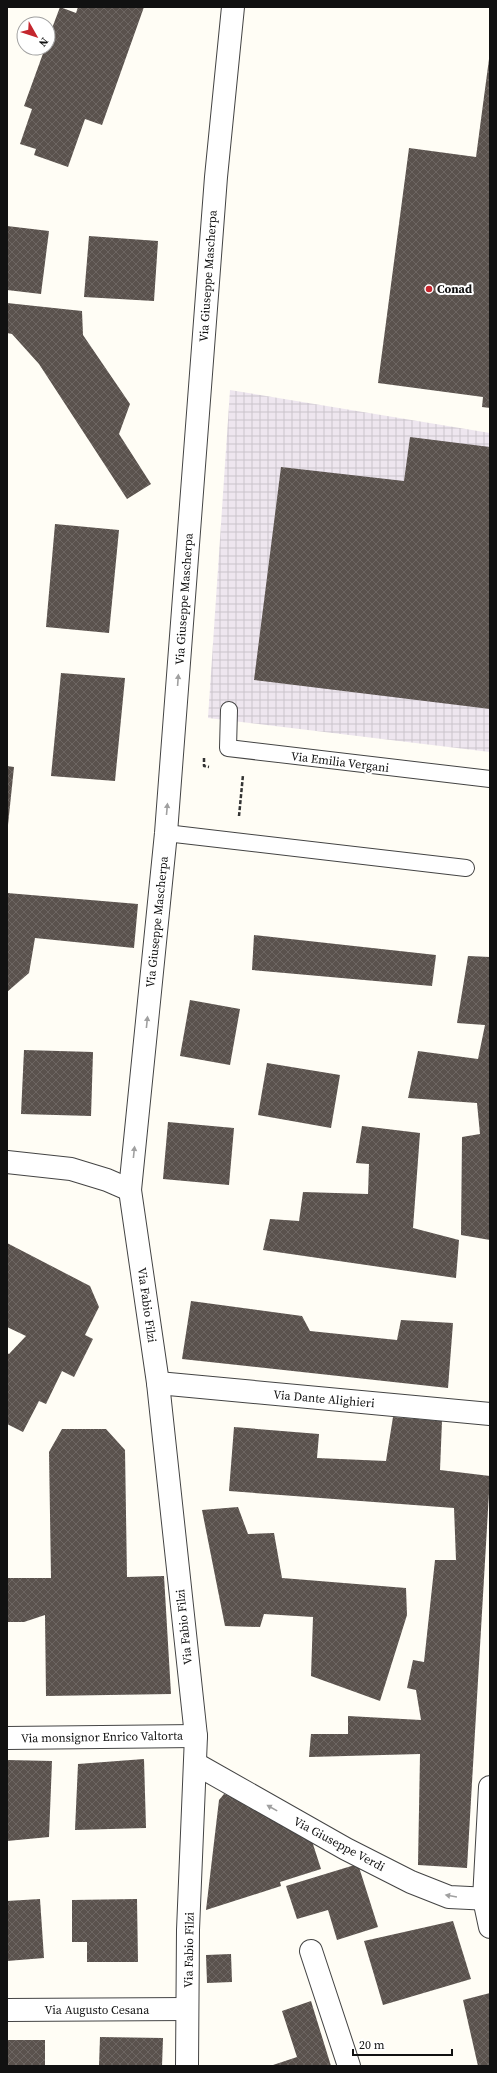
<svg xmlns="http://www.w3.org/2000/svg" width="497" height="2073" viewBox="0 0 497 2073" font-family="'Source Serif 4',serif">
<defs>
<pattern id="industrial-grid" width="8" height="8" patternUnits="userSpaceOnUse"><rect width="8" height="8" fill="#eee6ef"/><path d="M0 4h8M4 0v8" fill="none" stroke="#cbc4cc"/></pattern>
<pattern id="building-cross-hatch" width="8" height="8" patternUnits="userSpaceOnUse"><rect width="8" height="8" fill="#5a524d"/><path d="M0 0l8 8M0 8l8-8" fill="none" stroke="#6d6662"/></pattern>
</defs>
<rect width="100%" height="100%" fill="#fffdf5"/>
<polygon fill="url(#industrial-grid)" points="230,390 490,433 490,752 208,718"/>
<g fill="url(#building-cross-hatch)">
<polygon points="60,7 76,13 78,7 144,7 102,125 85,119 68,167 34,155 36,149 20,144 32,109 24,106 45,48 48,48 48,39"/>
<polygon points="489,59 490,59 490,408 482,407 483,397 378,383 409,148 476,157"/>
<polygon points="7,226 49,231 41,294 7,290"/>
<polygon points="89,236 158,241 154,301 84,297"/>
<polygon points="7,303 82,311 83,335 130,404 119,434 151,484 127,499 39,364 12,334 7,333"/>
<polygon points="410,437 490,447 490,709 254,680 281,467 404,481"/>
<polygon points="55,524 119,530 109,633 46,627"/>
<polygon points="61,673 125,678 115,781 51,776"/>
<polygon points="7,766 14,767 8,825 7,825"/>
<polygon points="7,893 138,904 134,948 35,938 29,973 7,992"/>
<polygon points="254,935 436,955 432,986 252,970"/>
<polygon points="468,956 490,957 490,1240 461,1235 462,1137 480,1134 477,1103 408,1098 418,1051 478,1059 485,1025 457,1023"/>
<polygon points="190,1000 240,1009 230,1065 180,1056"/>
<polygon points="24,1050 93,1052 91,1116 21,1114"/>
<polygon points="267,1063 340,1075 331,1128 258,1115"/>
<polygon points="168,1122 234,1128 229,1185 163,1179"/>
<polygon points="362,1126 420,1133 413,1228 459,1240 456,1278 263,1250 270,1219 299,1221 303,1192 368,1194 369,1164 356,1163"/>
<polygon points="7,1243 90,1286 99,1307 85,1335 93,1339 74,1377 62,1371 46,1404 39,1401 23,1432 7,1424 7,1353 9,1354 26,1336 7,1327"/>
<polygon points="191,1301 302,1316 310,1331 397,1340 401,1320 453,1323 448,1388 182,1359"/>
<polygon points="393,1417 442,1421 440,1470 490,1476 467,1868 418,1865 420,1754 309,1757 311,1734 348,1734 348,1716 421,1720 416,1690 407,1688 413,1660 424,1662 435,1560 456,1560 454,1508 229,1491 234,1427 319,1434 317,1458 386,1461"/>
<polygon points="62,1429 106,1429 125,1450 127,1577 164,1576 171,1694 46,1696 45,1615 24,1622 7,1622 7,1578 51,1578 49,1452"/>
<polygon points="238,1507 248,1534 274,1533 282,1578 406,1588 407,1615 380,1701 311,1676 313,1617 264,1614 260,1627 225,1626 202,1510"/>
<polygon points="144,1759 146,1828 75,1830 78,1764"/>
<polygon points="7,1760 52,1761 49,1837 7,1841"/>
<polygon points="224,1794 231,1796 312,1841 321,1869 280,1882 281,1886 206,1910 219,1800"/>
<polygon points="358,1864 378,1927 337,1940 328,1910 297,1919 286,1886"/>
<polygon points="40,1899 44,1958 7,1961 7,1901"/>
<polygon points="137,1899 138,1962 87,1962 87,1942 72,1942 72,1900"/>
<polygon points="453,1921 471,1979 383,2005 364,1941"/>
<polygon points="231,1954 232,1982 207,1983 206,1955"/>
<polygon points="490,1993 490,2066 478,2066 463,2000"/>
<polygon points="311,2001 331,2066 270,2066 297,2057 282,2011"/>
<polygon points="100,2037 163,2038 162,2066 99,2066"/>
<rect x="7" y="2040" width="38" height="26"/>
</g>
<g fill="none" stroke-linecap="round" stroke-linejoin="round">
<defs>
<g id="lane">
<polyline points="229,710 228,748 490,779"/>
<polyline points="166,833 466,868"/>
</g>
<g id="street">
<polyline points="7,1162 71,1169 107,1180 130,1190"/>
<polyline points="158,1383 490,1414"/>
<polyline points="7,1738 196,1736"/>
<polyline points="196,1764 346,1849 411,1882 449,1897 490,1899"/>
<polyline points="490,1787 484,1899 490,1927"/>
<polyline points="311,1951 349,2066"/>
<polyline points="7,2010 187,2009"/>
<polyline points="187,2066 188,1930 196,1736 158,1383 130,1190 166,833 216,177 233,7"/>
</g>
</defs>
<use href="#lane" stroke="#444" stroke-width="18"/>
<use href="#street" stroke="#444" stroke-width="24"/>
<g stroke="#333" stroke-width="2.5" stroke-dasharray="4 2" stroke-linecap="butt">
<polyline points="204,758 204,766 209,767"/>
<polyline points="239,816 243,775"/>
</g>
<use href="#lane" stroke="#fff" stroke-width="16"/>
<use href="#street" stroke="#fff" stroke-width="22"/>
</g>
<defs><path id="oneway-solid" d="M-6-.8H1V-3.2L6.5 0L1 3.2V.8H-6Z"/></defs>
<g fill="#a0a0a0">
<use href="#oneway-solid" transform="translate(178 680) rotate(-86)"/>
<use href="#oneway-solid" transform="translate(167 809) rotate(-85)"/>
<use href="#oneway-solid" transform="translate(147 1022) rotate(-84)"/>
<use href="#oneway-solid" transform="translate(134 1152) rotate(-84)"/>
<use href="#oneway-solid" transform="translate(272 1808) rotate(-151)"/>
<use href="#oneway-solid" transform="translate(451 1896) rotate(-170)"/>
</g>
<circle fill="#c4262e" stroke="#fff" stroke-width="1.5" cx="429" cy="289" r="4"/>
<g text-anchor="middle" stroke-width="4" stroke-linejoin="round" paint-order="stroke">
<g font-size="12" fill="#111" stroke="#fff">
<text transform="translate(208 276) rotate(-86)" y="4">Via Giuseppe Mascherpa</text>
<text transform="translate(184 599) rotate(-86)" y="4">Via Giuseppe Mascherpa</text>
<text transform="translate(340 762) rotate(7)" y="4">Via Emilia Vergani</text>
<text transform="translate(157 922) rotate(-84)" y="4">Via Giuseppe Mascherpa</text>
<text transform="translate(147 1305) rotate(82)" y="4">Via Fabio Filzi</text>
<text transform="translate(324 1399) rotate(5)" y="4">Via Dante Alighieri</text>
<text transform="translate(184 1627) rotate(-96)" y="4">Via Fabio Filzi</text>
<text transform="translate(102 1737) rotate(-1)" y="4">Via monsignor Enrico Valtorta</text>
<text transform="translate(339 1844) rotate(28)" y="4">Via Giuseppe Verdi</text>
<text transform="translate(189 1950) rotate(-89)" y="4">Via Fabio Filzi</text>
<text x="97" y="2014">Via Augusto Cesana</text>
</g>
<g font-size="12" font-weight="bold" fill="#111" stroke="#fff" text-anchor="start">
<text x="437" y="293">Conad</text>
</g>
</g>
<rect width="497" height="2073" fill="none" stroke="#111111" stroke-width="16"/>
<g transform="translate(36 36) rotate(129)"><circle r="19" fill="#ffffff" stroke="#a0a0a0"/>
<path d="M0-3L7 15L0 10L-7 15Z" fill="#c4262e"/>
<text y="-6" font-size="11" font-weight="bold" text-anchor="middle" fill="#111111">N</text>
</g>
<path d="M353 2049v6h99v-6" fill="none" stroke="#111111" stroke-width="2"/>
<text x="359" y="2049" font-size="12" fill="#111111" stroke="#ffffff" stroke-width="3" paint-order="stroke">20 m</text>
</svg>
